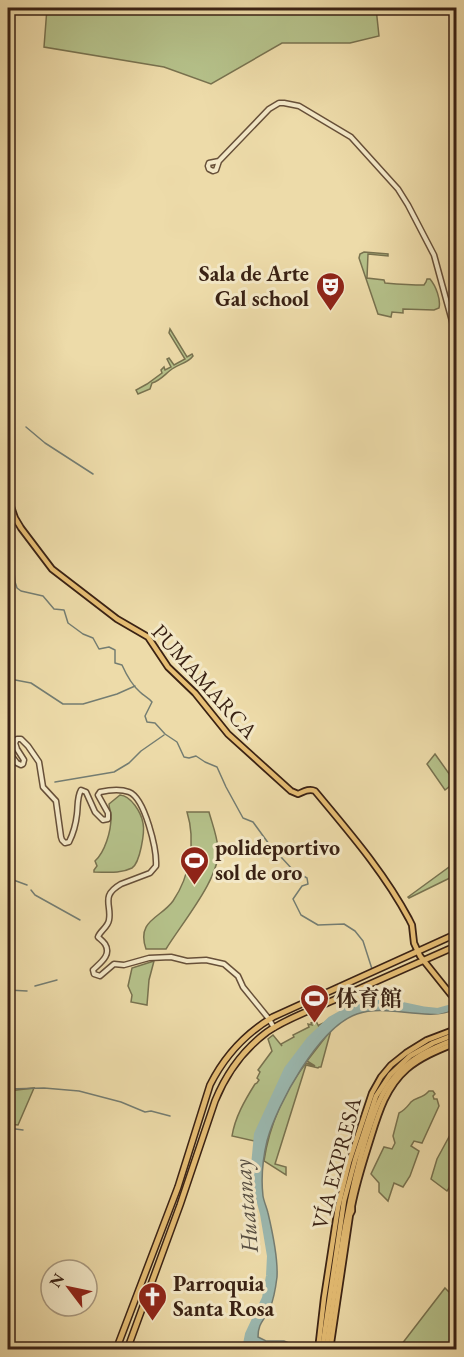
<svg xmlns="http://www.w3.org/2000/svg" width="464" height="1357" viewBox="0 0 464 1357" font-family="'EB Garamond','Noto Serif SC',serif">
<rect width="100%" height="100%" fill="#eddba9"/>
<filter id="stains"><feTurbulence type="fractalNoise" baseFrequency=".00333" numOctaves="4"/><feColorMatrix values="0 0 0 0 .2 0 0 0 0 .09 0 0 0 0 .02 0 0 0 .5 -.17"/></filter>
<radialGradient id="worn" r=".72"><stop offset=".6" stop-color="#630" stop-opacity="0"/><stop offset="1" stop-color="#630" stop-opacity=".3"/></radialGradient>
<g fill="#b5c18a" stroke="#78724f" stroke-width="1.5">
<polygon points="47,8 376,8 379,36 350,43 282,43 211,84 164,67 44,47"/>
<path d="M364,252L388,254V256L368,254L367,278L384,280L385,283C397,284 410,285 424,285L426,282L427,279H430C436,286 441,300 439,308L434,310L403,309V313L392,312L391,317L378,314L359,258L360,254Z"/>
<path d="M170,329L187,357L192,354L193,356C188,363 179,364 172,369C165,374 160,381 152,383L150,389L138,394L136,390L147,384L162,373L161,370L164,367L165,370L171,367L167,359L169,358L174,365L185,359L169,333Z"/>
<polygon points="435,754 455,782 445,790 427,764"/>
<path d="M120,795C131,796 141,812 143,823C145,832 140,863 132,868C120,874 107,872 94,872V870L97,866L95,861C105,852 111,831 111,818C112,813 109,809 109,804Z"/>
<path d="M187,812H209C212,823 217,836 218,848C222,876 181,924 166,949H146C136,920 161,918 173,901C190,876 196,841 187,812Z"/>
<polygon points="456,862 456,875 409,898 408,897"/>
<polygon points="154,961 149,980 147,1005 131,1002 132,995 128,986 132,968"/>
<path d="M316,1021L319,1027V1025L328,1021L309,1040L287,1070L254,1141L232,1136C235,1117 245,1100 255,1084L257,1083L259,1080L257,1078L260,1072L258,1070L272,1051L268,1039L273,1035L282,1046L281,1044L294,1037L293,1035L309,1027L308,1024L312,1025L311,1023Z"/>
<path d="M331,1030L321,1067H319L318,1068L306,1065L275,1164L286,1167V1175L264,1161C269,1126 284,1091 306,1063L315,1066L307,1061Z"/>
<polygon points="34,1088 18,1125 8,1124 8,1091"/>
<path d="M429,1091H433L435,1094L433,1096L434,1099H437L439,1106L422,1143L414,1141L411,1146L419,1151L410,1176L403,1187L394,1183L388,1201L379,1192V1183L371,1174L384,1147L392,1149L395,1143L393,1136L399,1113C405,1110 407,1107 411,1102C416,1097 422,1099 429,1091Z"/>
<polygon points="450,1135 456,1139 456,1178 447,1191 431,1179 437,1159"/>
<polygon points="445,1288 451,1294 456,1291 456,1349 398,1349"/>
</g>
<path fill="#9bb9b1" stroke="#747d72" stroke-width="1.5" d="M370,1003H393L438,1011L456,1006V1009C425,1023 389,1003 357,1014C319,1027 277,1104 267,1141C263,1158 261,1179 263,1196C264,1202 267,1208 268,1213C272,1230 278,1260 277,1277C276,1285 273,1301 270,1308C265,1320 258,1322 258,1337L266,1341H284L304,1349L274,1346L256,1348L246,1344L248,1334L265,1298L269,1276L270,1256L263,1214L253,1176L257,1134L287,1069L309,1040L331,1019L349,1009Z"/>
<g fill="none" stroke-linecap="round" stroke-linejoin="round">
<g stroke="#747d72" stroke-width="1.5">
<polyline points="26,427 45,443 93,474"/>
<path d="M8,553L13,562L15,582L17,588L21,591L43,596L54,609L64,610L68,623L83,634L93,638L99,649L109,647L115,650V663L122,665C126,674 132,685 140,692C144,696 148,697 152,702L145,716L147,722L155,723L165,734L177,742L184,757L189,758L196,756L205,762L217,767L226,787L243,818L253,822L269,844L293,870L307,878L308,884L302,886L293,899L301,915L318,925L344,924L355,931L363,941L372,969"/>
<polyline points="10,679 31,683 63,704 83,704 117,694 135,686"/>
<polyline points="55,782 114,772 129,763 141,751 164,735"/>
<polyline points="8,878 27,885"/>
<polyline points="31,890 35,895 80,920"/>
<polyline points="35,986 57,980"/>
<polyline points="8,990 27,991"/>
<polyline points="8,1089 44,1088 79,1091 121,1102 145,1112 151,1111 170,1116"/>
<polyline points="8,1128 23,1130"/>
</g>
<g stroke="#9bb9b1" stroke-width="6">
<polyline points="419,1009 438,1011 456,1006"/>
<polyline points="246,1344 248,1334 265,1298 269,1276 270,1256 263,1214 253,1176 257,1134 287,1069 309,1040 331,1019 349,1009 370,1003 393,1003 421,1009"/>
</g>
<defs>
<g id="minor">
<polyline points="219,161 209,163 208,166 209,169 213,171 216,170 219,161 269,109 279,103 284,103 299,106 351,137 398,189 408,205 434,255 452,321 456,344"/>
<path d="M8,751L17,763L21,765L23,764L24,760L17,749L15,743L17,739H21L28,746L39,762L43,787L56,801L61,837L62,840L65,843L69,842C73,834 76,823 77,814C78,806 77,797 81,790L86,792L95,812L103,820L108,819V813L98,795L100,792C109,790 121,789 129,792C145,798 157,850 156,866L150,873L121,884C100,896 112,905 109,920C108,927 100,931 98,937C100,939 103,941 105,944C112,955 100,963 93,970L94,974L100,976L114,964L124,965L149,958L171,957L187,961L206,960L224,964L238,976L243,987L269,1019L274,1028"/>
</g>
<g id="major">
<path d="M8,498L15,518L21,528L52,569L117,619L148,637L168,667L195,693L228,734L291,791L298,794C303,792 309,788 315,791C349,832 384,872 409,919L412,925L414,943L420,956L456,1001"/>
<polyline points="318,1350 324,1298 338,1207 349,1162 372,1093 381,1077 391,1065 406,1053 427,1040 456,1029"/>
<polyline points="322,1350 344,1201 355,1160 376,1096 390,1075 410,1056 433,1043 456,1034"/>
<path d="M326,1350C337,1278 345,1207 366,1138C373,1118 378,1097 392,1080C409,1058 432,1048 456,1039"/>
<path d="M330,1350L350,1215L352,1211V1206C356,1186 362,1166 368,1147C377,1119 384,1089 407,1069C421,1057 439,1050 456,1043"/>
</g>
<g id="highway">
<path d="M116,1350L178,1187L210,1085C224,1057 246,1033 273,1017L456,934"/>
<path d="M127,1350L180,1205L215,1101C226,1074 243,1050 267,1032C287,1018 312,1010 334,1000C375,982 416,964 456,946"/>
</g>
</defs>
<use href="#minor" stroke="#675039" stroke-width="7"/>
<use href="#major" stroke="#3a2214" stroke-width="8"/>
<use href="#highway" stroke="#3a2214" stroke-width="8"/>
<use href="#minor" stroke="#f3e8c7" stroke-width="4"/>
<use href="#major" stroke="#e6be74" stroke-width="4.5"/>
<use href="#highway" stroke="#e6be74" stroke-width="5"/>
</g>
<defs>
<symbol id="theatre-pin" viewBox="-11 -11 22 30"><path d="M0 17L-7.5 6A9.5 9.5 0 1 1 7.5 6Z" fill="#8f2418" stroke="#f3e8c7"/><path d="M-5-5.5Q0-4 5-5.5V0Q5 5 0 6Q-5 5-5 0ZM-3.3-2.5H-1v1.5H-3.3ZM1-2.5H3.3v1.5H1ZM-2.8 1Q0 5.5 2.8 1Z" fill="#fff"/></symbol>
<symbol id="stadium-pin" viewBox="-11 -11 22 30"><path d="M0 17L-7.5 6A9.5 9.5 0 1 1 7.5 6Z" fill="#8f2418" stroke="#f3e8c7"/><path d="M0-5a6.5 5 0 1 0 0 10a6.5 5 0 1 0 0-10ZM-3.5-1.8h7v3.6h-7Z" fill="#fff"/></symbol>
<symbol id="church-pin" viewBox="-11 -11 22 30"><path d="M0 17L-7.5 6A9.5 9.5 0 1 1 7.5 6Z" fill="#8f2418" stroke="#f3e8c7"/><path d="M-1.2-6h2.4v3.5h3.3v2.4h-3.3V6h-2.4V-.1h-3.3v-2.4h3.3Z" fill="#fff"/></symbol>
</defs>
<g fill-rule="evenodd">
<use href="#theatre-pin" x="314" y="270" width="33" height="45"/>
<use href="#stadium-pin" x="178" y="844" width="33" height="45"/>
<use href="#stadium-pin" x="298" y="982" width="33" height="45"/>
<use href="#church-pin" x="136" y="1280" width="33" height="45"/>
</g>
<g text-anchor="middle" stroke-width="6" stroke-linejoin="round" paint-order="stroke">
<g font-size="22" font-weight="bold" fill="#3a2214" stroke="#f3e8c7" text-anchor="start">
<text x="309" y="281" text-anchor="end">Sala de Arte<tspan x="309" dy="25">Gal school</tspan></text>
<text x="215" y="855">polideportivo<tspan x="215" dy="25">sol de oro</tspan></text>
<text x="336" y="1006">体育館</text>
<text x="173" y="1291">Parroquia<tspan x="173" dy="25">Santa Rosa</tspan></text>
</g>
<g font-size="22" fill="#3a2214" stroke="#f3e8c7">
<text transform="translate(205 681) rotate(48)" y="8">PUMAMARCA</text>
<text transform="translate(336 1163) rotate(-75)" y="8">VÍA EXPRESA</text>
</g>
<g font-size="24" font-style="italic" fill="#574f43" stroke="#f3e8c7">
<text transform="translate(246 1206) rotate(-95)" y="8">Huatanay</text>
</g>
</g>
<rect width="464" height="1357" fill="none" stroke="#eddba9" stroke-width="30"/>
<rect x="9" y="9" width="446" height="1339" fill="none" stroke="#3a2214" stroke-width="3"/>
<rect x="15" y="15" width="434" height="1327" fill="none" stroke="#3a2214" stroke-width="1.5"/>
<g transform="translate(69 1288) rotate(302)"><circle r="28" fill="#f3e8c7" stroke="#a9997f" stroke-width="1.5"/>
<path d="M0-4.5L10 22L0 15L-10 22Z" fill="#8f2418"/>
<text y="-9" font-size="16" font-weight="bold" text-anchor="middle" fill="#3a2214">N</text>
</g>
<rect width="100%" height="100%" filter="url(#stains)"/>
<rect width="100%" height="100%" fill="url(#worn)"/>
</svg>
